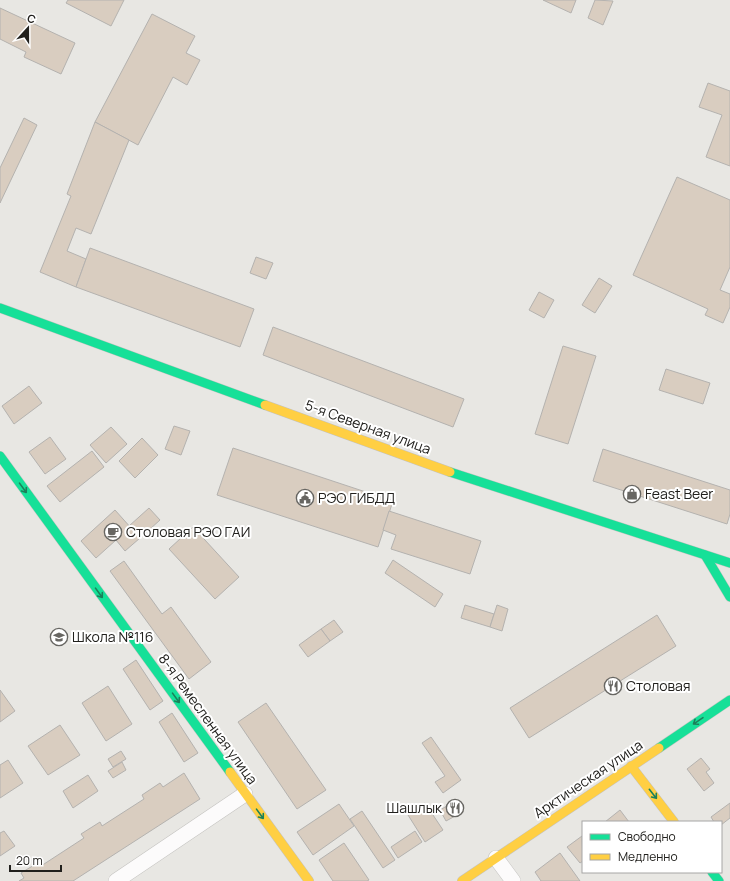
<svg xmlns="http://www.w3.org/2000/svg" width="730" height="881" viewBox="0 0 730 881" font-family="Manrope,sans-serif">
<rect width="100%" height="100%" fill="#e8e7e3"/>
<g fill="#d9cdc0" stroke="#b4b2af">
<polygon points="68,0 124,0 111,26 66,3"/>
<polygon points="543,0 576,0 571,13"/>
<polygon points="595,0 613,1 603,25 588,18"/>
<polygon points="0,8 75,43 61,74 24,57 26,52 0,39"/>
<polygon points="152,14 195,36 186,53 200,60 187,85 173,77 138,145 95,122"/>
<polygon points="708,83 730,91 730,166 706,157 722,115 699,107"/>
<polygon points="24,118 37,125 0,203 0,168"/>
<polygon points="95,122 129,140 91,234 76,228 67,251 86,259 76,287 40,272 71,196 67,194"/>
<polygon points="677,177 730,200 730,267 720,290 730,294 730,307 723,323 705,315 708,309 633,275"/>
<polygon points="90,248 254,309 240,347 76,287"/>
<polygon points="256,257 273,263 266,279 250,273"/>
<polygon points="599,278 612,286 595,313 582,305"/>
<polygon points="539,292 554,300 544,318 529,310"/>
<polygon points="273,327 464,399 453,427 263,355"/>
<polygon points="563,346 596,356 568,444 535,434"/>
<polygon points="666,369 710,383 703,404 659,390"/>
<polygon points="29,386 42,403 14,424 2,406"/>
<polygon points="174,426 190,431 181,455 165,449"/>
<polygon points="111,427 127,444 106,463 90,445"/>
<polygon points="50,437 66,459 45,474 29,452"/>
<polygon points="142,438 158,455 135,478 119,461"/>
<polygon points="233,448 393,501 378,547 217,495"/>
<polygon points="603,449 730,490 730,514 727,524 593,481"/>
<polygon points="92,451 104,467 60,502 47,486"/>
<polygon points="149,508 160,520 140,538 129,526"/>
<polygon points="115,510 140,538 125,551 116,540 96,558 81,541"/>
<polygon points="389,511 481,541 470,574 391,549 396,535 383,530"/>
<polygon points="193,527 239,577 215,599 169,549"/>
<polygon points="393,560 443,594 435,607 385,573"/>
<polygon points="124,561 162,614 171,607 211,662 189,679 110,571"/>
<polygon points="465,605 494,614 490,627 461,618"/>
<polygon points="497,605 508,609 502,631 490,627"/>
<polygon points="657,615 676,646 529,738 510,708"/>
<polygon points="334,620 343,632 330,641 321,629"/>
<polygon points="321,629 330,641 308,657 299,645"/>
<polygon points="136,660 163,701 150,710 123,669"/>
<polygon points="108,686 132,724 106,741 82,703"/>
<polygon points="0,690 15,711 0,722"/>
<polygon points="266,703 326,790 297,809 238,722"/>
<polygon points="172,713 198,753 184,762 159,722"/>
<polygon points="60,725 80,755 48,775 28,746"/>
<polygon points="431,737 461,780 443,793 435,782 445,776 422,743"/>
<polygon points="121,751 126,759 113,767 108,759"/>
<polygon points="701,758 710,769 706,772 714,783 704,791 687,769"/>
<polygon points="8,760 23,783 0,798 0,765"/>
<polygon points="122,762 126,770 113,778 108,771"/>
<polygon points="184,773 200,799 73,881 19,881 24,878 21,873 39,862 41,866 84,838 81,834 100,822 102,826 144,799 142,795 160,783 163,787"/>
<polygon points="88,775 98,791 73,808 63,791"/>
<polygon points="425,803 443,830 425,842 408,815"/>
<polygon points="452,803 459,814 446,821 440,810"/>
<polygon points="730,803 730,818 721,825 721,822 714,822 711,817"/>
<polygon points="339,804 354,826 313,855 297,832"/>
<polygon points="620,810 629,822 605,822"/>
<polygon points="362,811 395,860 383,868 350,819"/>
<polygon points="4,831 15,846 0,856 0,833"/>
<polygon points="415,831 422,842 398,858 391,847"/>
<polygon points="582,836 583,861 580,863 567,847"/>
<polygon points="344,843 369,880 367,881 333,881 319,860"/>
<polygon points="560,853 580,881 541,881 535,872"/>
</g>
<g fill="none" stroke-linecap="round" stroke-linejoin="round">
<defs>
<g id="street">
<polyline points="496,858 513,881"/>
<polyline points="116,881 245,794"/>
</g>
<g id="fast">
<polyline points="0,308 265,405"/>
<polyline points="0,456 230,772"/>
<polyline points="450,472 730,563"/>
<polyline points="705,555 730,597"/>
<polyline points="659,748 730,700"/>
<polyline points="712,872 719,881"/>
</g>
<g id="slow">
<polyline points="265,405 450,472"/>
<polyline points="631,766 674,822"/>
<polyline points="230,772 309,881"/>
<polyline points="462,881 659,748"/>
</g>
</defs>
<use href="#street" stroke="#c4c3c0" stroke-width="16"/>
<use href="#fast" stroke="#c4c3c0" stroke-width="10"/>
<use href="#slow" stroke="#c4c3c0" stroke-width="10"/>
<use href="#street" stroke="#fcfbfb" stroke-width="15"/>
<use href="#fast" stroke="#16e098" stroke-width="9"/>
<use href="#slow" stroke="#ffcf43" stroke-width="9"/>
</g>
<defs><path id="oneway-shaft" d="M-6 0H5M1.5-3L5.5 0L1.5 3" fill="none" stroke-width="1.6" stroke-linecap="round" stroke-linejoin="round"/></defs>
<g stroke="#1c805a">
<use href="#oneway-shaft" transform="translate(23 488) rotate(54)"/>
<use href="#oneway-shaft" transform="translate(99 593) rotate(54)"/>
<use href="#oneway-shaft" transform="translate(176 698) rotate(54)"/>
<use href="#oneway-shaft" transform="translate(698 721) rotate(146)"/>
<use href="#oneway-shaft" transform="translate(653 794) rotate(52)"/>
<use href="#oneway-shaft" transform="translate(260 814) rotate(54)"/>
</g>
<defs>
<symbol id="shop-ring" viewBox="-11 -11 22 22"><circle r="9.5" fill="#fff" stroke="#676662" stroke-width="1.5"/><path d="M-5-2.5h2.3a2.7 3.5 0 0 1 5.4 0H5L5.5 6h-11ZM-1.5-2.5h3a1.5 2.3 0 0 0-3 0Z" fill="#676662"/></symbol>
<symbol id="civic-ring" viewBox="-11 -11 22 22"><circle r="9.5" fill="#fff" stroke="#676662" stroke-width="1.5"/><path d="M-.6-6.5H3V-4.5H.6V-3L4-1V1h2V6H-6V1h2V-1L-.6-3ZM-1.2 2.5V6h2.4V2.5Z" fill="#676662"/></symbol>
<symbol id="cafe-ring" viewBox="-11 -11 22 22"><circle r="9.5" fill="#fff" stroke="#676662" stroke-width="1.5"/><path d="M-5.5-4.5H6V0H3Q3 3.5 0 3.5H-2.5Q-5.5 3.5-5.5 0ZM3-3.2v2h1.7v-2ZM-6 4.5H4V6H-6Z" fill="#676662"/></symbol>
<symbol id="school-ring" viewBox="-11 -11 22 22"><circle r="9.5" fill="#fff" stroke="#676662" stroke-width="1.5"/><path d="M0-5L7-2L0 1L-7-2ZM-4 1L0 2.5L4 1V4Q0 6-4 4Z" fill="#676662"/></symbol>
<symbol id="restaurant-ring" viewBox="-11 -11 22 22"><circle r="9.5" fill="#fff" stroke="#676662" stroke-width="1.5"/><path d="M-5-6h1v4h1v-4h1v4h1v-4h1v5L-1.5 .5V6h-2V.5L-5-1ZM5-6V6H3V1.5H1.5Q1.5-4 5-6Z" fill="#676662"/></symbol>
</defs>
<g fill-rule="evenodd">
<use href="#shop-ring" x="622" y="484" width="20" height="20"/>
<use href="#civic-ring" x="295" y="488" width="20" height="20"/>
<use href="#cafe-ring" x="103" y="522" width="20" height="20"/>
<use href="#school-ring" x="49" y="627" width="20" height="20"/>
<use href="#restaurant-ring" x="603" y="676" width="20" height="20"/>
<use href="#restaurant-ring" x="445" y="798" width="20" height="20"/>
</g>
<g text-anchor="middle" stroke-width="4" stroke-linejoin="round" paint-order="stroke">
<g font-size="14" fill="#21201d" stroke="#fff">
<text transform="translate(368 427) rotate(20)" y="5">5-я Северная улица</text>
<text transform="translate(208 719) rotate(54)" y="5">8-я Ремесленная улица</text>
<text transform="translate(588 779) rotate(-34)" y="5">Арктическая улица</text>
</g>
<g font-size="14" fill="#21201d" stroke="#fff" text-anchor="start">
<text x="645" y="499">Feast Beer</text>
<text x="318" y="503">РЭО ГИБДД</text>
<text x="126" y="537">Столовая РЭО ГАИ</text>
<text x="72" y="642">Школа №116</text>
<text x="626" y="691">Столовая</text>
<text x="442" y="813" text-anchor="end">Шашлык</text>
</g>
</g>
<rect x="582" y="821" width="140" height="52" fill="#ffffff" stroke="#a6a6a5"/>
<rect x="590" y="834" width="20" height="6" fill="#16e098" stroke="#a6a6a5"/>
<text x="618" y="841" font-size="12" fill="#21201d">Свободно</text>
<rect x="590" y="854" width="20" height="6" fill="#ffcf43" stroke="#a6a6a5"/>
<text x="618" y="861" font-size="12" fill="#21201d">Медленно</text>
<g transform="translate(28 28) rotate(21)" stroke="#ffffff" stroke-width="3" paint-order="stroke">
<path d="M0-3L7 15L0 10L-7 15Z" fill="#21201d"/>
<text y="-6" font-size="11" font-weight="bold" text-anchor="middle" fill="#21201d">С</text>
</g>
<path d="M10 865v6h51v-6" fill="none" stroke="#21201d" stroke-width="2"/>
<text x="16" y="865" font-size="12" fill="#21201d" stroke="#ffffff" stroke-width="3" paint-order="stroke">20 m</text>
</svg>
